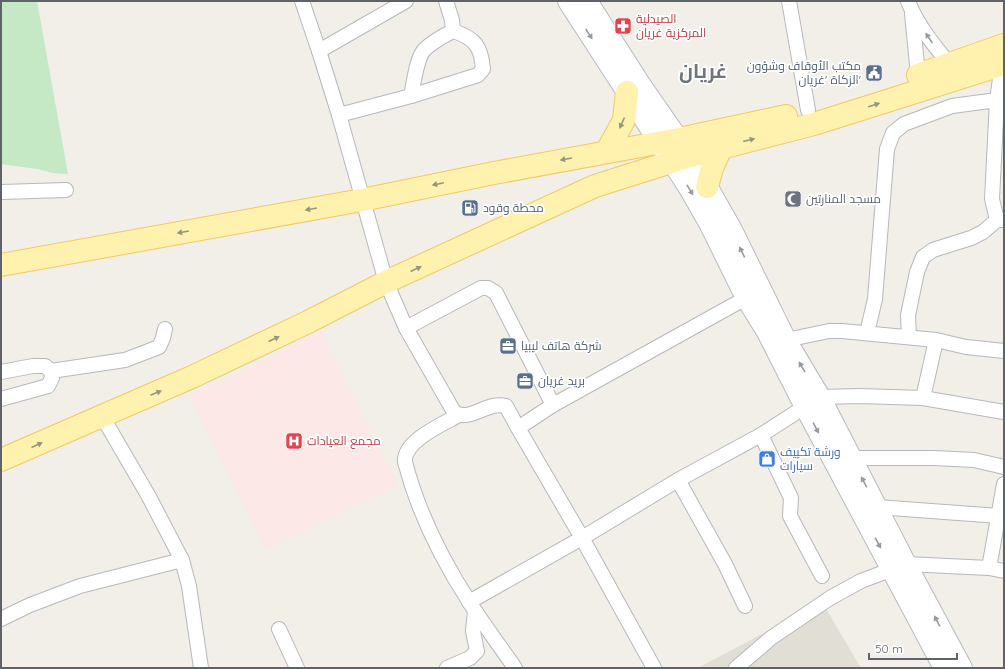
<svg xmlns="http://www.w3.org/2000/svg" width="1005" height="669" viewBox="0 0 1005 669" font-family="Quicksand,Cairo,sans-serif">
<rect width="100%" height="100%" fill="#f1efe8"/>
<polygon fill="#e1ded6" points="822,602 861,668 698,668"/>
<polygon fill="#fce8e6" points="321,331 398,485 266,550 189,396"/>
<polygon fill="#c5e8c5" points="1,1 37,1 68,174 53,173 37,169 1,164"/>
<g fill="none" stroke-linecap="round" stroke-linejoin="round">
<defs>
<g id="minor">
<path d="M302,1L319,51L339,115L386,282L406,328L454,412C470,423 486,401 506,406L518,428"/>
<polyline points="789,1 808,110"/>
<path d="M908,1C917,25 934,45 950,65"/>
<polyline points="912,14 918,75"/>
<polyline points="319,51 406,1"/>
<path d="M411,96C414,83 416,60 424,50C432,42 443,36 453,31"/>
<polyline points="997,100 1002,65"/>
<path d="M339,115L411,96L478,75L483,69C481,46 475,38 453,31L452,20L446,1"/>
<polyline points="1,192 66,190"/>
<polyline points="406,328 481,288 488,288 496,293 553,405"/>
<polyline points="867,333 875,299 887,149 893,133 904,124 952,106 997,100 992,199 997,220 1004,220"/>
<polyline points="909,337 908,315 917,272 923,257 933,250 971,238 983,232 997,220"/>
<polyline points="786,340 829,331 842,331 936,340 966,347 1004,351"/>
<polyline points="51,371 125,360 159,347 163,338 165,329"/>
<polyline points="1,372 33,366 45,366 51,371 52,378 48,386 1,399"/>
<polyline points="923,398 936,340"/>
<path d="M459,415C443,424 403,441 405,462C418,512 442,560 470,603C484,625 500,646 515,668"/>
<polyline points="102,416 148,495 182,560 189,586 201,668"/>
<polyline points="761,435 791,498 790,516 822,576"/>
<polyline points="851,458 934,458 974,460 1004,467"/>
<polyline points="678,480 725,564 745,606"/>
<polyline points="877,507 999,516"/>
<polyline points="989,568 1004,484"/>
<polyline points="469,602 582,538 678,480 761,435 820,397 860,396 923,398 1004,412"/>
<polyline points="1,619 30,605 80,586 182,560"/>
<polyline points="279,629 297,668"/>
<polyline points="447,668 470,658 477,651 473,631 475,611"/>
<polyline points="654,668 582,538 518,428 553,405 746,298"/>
<polyline points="736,668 771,638 830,598 861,581 906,564 989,568 1004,571"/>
</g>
<g id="secondary">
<polyline points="568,1 689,188 709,223 746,298 767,332 805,407 944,668"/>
<polyline points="587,1 640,84 690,156 732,230 786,340 820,397 906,564 962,668"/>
</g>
<g id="primary">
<polyline points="918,75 1004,45"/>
<polyline points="607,151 624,120 627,92"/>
<polyline points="707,187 712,168 721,148"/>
<polyline points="1,265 362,200 494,173 679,139 786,116"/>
<polyline points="1,460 192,377 308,322 386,282 595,186 690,156 814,124 1004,64"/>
</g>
</defs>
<use href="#minor" stroke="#b5b8bc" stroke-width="16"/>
<use href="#secondary" stroke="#b6babf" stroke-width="22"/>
<use href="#primary" stroke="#f2c960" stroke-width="24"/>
<use href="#minor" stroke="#fff" stroke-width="14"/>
<use href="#secondary" stroke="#fff" stroke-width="20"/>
<use href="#primary" stroke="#fff2af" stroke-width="22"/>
</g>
<defs><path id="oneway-solid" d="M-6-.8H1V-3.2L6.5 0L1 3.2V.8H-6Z"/></defs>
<g fill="#979a9d">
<use href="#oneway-solid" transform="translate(589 34) rotate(57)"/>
<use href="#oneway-solid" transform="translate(929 38) rotate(-124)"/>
<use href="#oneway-solid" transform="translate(690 190) rotate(59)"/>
<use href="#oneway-solid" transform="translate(742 252) rotate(-116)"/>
<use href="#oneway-solid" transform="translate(802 367) rotate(-120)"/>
<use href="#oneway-solid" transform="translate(816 428) rotate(62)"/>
<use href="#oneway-solid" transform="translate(864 482) rotate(-118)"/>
<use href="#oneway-solid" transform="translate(878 543) rotate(62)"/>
<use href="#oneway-solid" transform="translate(937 621) rotate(-118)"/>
</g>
<g fill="#979581">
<use href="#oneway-solid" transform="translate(874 105) rotate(-17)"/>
<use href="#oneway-solid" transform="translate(622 123) rotate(114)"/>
<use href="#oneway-solid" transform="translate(749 140) rotate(-14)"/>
<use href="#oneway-solid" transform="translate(566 159) rotate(170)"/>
<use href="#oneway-solid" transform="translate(438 184) rotate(168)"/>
<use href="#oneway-solid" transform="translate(311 209) rotate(170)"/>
<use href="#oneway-solid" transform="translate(183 232) rotate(170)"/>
<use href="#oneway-solid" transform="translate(416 269) rotate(-25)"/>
<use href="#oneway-solid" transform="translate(274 339) rotate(-25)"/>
<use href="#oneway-solid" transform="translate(156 393) rotate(-23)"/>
<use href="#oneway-solid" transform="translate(37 445) rotate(-24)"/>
</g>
<defs>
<symbol id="pharmacy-square" viewBox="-11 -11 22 22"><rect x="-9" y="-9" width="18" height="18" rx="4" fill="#e0444e" stroke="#fff"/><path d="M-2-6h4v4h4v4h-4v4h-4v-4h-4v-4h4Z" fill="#fff"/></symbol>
<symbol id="civic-square" viewBox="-11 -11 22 22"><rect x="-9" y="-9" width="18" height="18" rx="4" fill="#5c6f8a" stroke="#fff"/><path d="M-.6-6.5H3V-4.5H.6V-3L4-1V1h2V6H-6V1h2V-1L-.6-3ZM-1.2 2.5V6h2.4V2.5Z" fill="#fff"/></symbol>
<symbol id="mosque-square" viewBox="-11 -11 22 22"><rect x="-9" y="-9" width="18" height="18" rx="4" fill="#6b7280" stroke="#fff"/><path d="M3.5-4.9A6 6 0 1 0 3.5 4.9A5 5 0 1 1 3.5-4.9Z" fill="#fff"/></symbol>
<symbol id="fuel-square" viewBox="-11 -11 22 22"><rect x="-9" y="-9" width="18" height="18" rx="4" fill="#5c6f8a" stroke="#fff"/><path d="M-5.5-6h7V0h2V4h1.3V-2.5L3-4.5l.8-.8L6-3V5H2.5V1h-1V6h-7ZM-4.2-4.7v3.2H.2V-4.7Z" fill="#fff"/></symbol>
<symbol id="office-square" viewBox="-11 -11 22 22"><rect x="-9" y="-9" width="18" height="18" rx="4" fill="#5c6f8a" stroke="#fff"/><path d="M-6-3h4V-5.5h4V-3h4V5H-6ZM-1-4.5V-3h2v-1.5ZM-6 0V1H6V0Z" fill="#fff"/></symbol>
<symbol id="hospital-square" viewBox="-11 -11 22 22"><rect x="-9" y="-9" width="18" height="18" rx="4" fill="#e0444e" stroke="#fff"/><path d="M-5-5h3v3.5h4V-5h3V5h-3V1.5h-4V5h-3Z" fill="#fff"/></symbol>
<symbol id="shop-square" viewBox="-11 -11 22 22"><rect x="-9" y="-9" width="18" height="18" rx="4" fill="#3f7fe0" stroke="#fff"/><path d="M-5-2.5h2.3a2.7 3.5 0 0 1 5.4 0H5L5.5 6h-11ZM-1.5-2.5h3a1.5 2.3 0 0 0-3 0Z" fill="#fff"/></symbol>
</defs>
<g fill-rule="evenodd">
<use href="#pharmacy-square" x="613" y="16" width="20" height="20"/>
<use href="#civic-square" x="864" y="63" width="20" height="20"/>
<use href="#mosque-square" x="783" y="189" width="20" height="20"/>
<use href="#fuel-square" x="460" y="198" width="20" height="20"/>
<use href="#office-square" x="498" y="336" width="20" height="20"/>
<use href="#office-square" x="515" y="371" width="20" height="20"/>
<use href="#hospital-square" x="284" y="431" width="20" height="20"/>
<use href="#shop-square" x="757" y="449" width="20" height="20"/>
</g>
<g text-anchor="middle" stroke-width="3.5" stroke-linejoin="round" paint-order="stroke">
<g font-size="12" fill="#be3a42" stroke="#fff" text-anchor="start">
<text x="636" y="23">الصيدلية<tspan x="636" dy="14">المركزية غريان</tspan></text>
<text x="307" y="445">مجمع العيادات</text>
</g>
<g font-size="12" fill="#4e5e75" stroke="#fff" text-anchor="start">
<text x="861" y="70" text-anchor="end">مكتب الأوقاف وشؤون<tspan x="861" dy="14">الزكاة 'غريان'</tspan></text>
<text x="483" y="212">محطة وقود</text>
<text x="521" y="350">شركة هاتف ليبيا</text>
<text x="538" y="385">بريد غريان</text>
</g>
<g font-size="12" fill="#5b616d" stroke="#fff" text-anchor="start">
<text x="806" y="203">مسجد المنارتين</text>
</g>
<g font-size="12" fill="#366cbe" stroke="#fff" text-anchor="start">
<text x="780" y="456">ورشة تكييف<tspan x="780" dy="14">سيارات</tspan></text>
</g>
<g font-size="20" font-weight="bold" fill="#70757a" stroke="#fff">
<text x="703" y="78">غريان</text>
</g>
</g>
<rect width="1005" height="669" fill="none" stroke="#5f6368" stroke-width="4"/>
<path d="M869 653v6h88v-6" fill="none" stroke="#5f6368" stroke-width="2"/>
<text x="875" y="653" font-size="12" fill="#5f6368" stroke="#ffffff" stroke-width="3" paint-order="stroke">50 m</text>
</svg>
